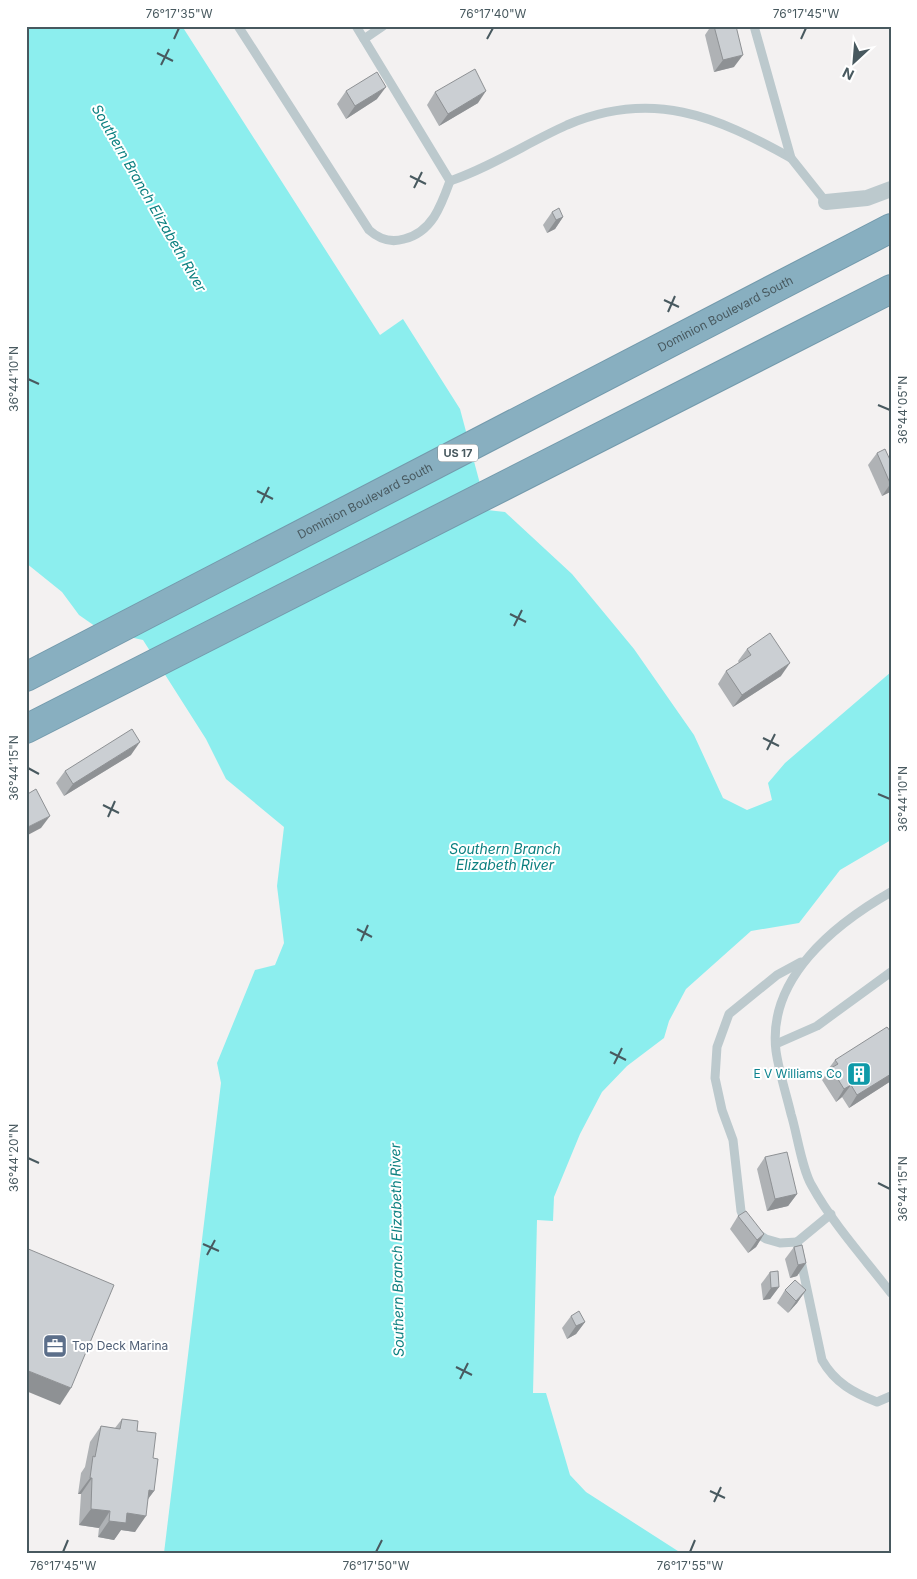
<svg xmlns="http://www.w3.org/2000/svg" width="917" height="1579" viewBox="0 0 917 1579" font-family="Inter,sans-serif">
<rect width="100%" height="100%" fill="#f3f1f1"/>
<polygon fill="#8ceeee" points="26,26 182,26 380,335 403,319 460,409 487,510 505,512 572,574 634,649 694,735 723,798 747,810 772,800 768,783 785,763 891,672 891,840 840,870 799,923 751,931 686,989 669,1021 664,1038 627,1066 602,1092 580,1134 554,1197 553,1221 537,1220 533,1393 546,1393 570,1475 586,1492 681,1553 164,1553 221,1083 217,1063 255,970 275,965 284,943 277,886 284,827 226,779 206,739 143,640 102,631 79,615 62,592 26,563"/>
<polygon fill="#f3f1f1" points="215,1107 217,1108 177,1434 175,1433"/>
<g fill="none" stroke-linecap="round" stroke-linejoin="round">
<defs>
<g id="motorway">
<path id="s1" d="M26,677L891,228"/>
<polyline points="26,729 891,289"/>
</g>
</defs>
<use href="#motorway" stroke="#739aac" stroke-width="30"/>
<g stroke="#bcc9cd" stroke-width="9">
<path d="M238,26L369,230C379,239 391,243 404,239C432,232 441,206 450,181"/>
<path d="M356,26L450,181C491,167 527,143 567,125C652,89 716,116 791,158"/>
<polyline points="754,26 791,158 826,202"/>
<polyline points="364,39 383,26"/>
<path d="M891,892C835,924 767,978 776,1051C779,1072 786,1093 791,1114C797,1133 802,1170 812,1186C833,1224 864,1258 891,1293"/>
<polyline points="776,1044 817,1026 891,972"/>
<path d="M831,1214L797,1242L822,1360C835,1383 854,1393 877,1402L891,1396"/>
<polyline points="797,1242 780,1243 766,1239 748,1228 741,1211 733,1140 722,1110 715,1078 717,1047 729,1014 777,975 801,962"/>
</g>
<polyline stroke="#bcc9cd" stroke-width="16" points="826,202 867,198 891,189"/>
<use href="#motorway" stroke="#88afc0" stroke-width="28"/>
</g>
<g fill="#afb2b5">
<polygon points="711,26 736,26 734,67 714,72 705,35"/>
<polygon points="346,91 377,99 346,119 337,104"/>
<polygon points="435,92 478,103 439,126 427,105"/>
<polygon points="552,212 563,217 555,229 547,233 543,225"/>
<polygon points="877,453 891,462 891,491 890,492 882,496 868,465"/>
<polygon points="747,649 781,676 733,707 718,684 726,671 739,663 738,661"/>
<polygon points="131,755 64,796 56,783 65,771"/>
<polygon points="891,1032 891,1081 849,1108 842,1097 836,1102 822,1080 827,1073 826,1072 835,1060"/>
<polygon points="765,1157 797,1194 788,1206 767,1211 757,1169"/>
<polygon points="738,1216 764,1234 756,1247 748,1253 730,1229"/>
<polygon points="794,1247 806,1263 797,1276 790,1278 785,1259"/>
<polygon points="770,1272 779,1287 770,1299 763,1300 761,1284"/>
<polygon points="785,1290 806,1290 797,1303 788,1313 777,1303"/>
<polygon points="571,1316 585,1322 576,1334 567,1339 562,1328"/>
<polygon points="122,1419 137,1431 153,1458 154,1491 148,1499 135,1532 121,1530 114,1540 98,1537 99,1528 79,1525 81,1494 78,1494 81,1473 85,1467 90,1442 101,1426 115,1428"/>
</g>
<g fill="#8e9194">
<polygon points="743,55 734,67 714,72 723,60"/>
<polygon points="386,87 377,99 346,119 355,106"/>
<polygon points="486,91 478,103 439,126 448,114"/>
<polygon points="563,217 555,229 547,233 556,220"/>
<polygon points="891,483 891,491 890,492 882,496"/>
<polygon points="790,663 781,676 733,707 742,695"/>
<polygon points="140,742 131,755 64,796 73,784"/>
<polygon points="50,816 41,828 26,836 26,828"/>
<polygon points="891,1074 891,1081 849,1108 857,1095"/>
<polygon points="851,1085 842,1097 836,1102 844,1089"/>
<polygon points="797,1194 788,1206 767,1211 775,1199"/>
<polygon points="764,1234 756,1247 748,1253 757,1240"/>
<polygon points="806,1263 797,1276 790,1278 798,1265"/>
<polygon points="779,1287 770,1299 763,1300 771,1288"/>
<polygon points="806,1290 797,1303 788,1313 796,1301"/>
<polygon points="585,1322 576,1334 567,1339 576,1326"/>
<polygon points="26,1370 71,1388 60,1405 26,1391"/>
<polygon points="90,1478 92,1478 81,1494 78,1494"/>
<polygon points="149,1490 154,1491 142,1507"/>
<polygon points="91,1509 110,1511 99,1528 79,1525"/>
<polygon points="127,1513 146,1516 135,1532 121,1530 114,1540 98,1537 109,1521"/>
</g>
<g fill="#cbcfd3" stroke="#8e9194">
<polygon points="714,26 736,26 743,55 723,60"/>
<polygon points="475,69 486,91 448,114 435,92"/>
<polygon points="377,72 386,87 355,106 346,91"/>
<polygon points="559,208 563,217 556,220 552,212"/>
<polygon points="885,449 891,462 890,483 877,453"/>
<polygon points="770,633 790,663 742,695 726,671 751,655 747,649"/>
<polygon points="132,729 140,742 73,784 65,771"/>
<polygon points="36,789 50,816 26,828 26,795"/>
<polygon points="887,1027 891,1032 891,1074 857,1095 851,1085 844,1089 831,1068 838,1064 835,1060"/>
<polygon points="787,1152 797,1194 775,1199 765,1157"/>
<polygon points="746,1211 764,1234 757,1240 738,1216"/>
<polygon points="802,1245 806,1263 798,1265 794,1247"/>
<polygon points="26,1248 114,1285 71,1388 26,1370"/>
<polygon points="778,1271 779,1287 771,1288 770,1272"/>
<polygon points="795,1280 806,1290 796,1301 785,1290"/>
<polygon points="579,1311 585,1322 576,1326 571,1316"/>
<polygon points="122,1419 138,1421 137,1431 156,1433 153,1458 158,1459 154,1491 149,1490 146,1516 127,1513 126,1523 109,1521 110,1511 91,1509 92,1478 90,1478 93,1456 95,1457 101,1426 120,1429"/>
</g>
<path fill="none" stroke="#48595f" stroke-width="2" d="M174,39L179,28M487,39L493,28M801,39L806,28M157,53L173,61M161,65L169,49M410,176L426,184M414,188L422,172M664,300L679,307M668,312L675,296M28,379L39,384M878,405L890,410M257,491L273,499M261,503L269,487M510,614L526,622M514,626L522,610M763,738L779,746M767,750L775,734M28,768L39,774M878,794L890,799M103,805L119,813M108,817L115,801M357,929L372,937M361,941L368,925M610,1052L626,1060M614,1064L622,1048M28,1158L39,1163M878,1183L890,1189M203,1244L219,1251M207,1255L215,1240M456,1367L472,1375M460,1379L468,1363M710,1491L725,1498M714,1502L721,1487M63,1552L68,1540M376,1552L382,1540M690,1552L695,1540"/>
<defs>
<symbol id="building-square" viewBox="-11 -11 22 22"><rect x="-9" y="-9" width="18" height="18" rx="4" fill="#0f9aa8" stroke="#fff"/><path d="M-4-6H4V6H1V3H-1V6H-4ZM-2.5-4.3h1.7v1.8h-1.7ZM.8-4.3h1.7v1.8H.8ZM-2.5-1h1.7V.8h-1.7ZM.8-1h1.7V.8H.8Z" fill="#fff"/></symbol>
<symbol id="office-square" viewBox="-11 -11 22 22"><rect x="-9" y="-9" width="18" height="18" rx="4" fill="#5c6f8a" stroke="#fff"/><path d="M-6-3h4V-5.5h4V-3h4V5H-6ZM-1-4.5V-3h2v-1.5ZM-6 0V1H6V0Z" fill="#fff"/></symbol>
</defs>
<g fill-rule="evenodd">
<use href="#building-square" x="845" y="1060" width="28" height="28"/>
<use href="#office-square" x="41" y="1332" width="28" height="28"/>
</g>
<g text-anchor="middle" stroke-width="4" stroke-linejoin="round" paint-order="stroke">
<rect fill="#fff" stroke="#7f8b8f" stroke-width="1" x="438" y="444.5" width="40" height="17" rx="4"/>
<g font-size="11" font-weight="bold" fill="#48595f">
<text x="458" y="457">US 17</text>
</g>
<g font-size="12" fill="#48595f" stroke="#fff">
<text dy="4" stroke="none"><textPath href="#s1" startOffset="788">Dominion Boulevard South</textPath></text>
<text dy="4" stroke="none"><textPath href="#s1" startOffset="382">Dominion Boulevard South</textPath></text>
</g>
<g font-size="12" fill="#0d838f" stroke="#fff" text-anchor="end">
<text x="842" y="1078">E V Williams Co</text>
</g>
<g font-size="12" fill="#4e5e75" stroke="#fff" text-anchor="start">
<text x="72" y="1350">Top Deck Marina</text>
</g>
<g font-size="14" font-style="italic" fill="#0c8080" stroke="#fff">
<text transform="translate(149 198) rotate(60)" y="5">Southern Branch Elizabeth River</text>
<text x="505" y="854">Southern Branch<tspan x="505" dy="16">Elizabeth River</tspan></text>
<text transform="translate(397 1250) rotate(-91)" y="5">Southern Branch Elizabeth River</text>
</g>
</g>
<rect width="917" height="1579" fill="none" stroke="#ffffff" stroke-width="55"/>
<g transform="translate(854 62) rotate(206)" stroke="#ffffff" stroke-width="4" paint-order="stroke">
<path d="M0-4L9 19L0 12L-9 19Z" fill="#48595f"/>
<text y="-8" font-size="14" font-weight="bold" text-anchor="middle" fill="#48595f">N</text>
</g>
<rect x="28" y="28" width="862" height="1524" fill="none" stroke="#48595f" stroke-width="2"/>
<g font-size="12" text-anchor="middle" fill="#48595f">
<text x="179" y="18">76°17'35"W</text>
<text x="493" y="18">76°17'40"W</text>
<text x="806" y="18">76°17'45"W</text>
<text transform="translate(14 379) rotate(-90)" y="4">36°44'10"N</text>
<text transform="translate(903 410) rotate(-90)" y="4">36°44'05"N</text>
<text transform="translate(14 768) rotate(-90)" y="4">36°44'15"N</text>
<text transform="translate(903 799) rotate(-90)" y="4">36°44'10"N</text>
<text transform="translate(14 1158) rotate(-90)" y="4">36°44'20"N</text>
<text transform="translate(903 1189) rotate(-90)" y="4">36°44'15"N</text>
<text x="63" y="1570">76°17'45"W</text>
<text x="376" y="1570">76°17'50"W</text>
<text x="690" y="1570">76°17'55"W</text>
</g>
</svg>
